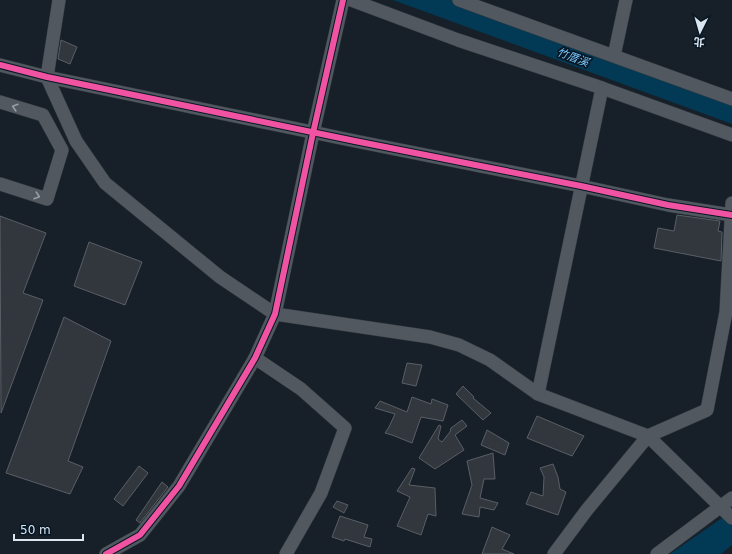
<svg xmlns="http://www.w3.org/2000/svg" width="732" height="554" viewBox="0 0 732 554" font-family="'DejaVu Sans','Noto Sans TC',sans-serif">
<rect width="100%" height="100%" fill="#172028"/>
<g fill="#023955">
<polygon points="393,0 459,0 732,103 732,124"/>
<polygon points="732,511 732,545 721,554 670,554"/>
</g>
<g fill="#32373e" stroke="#5a5e66">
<polygon points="61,40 77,47 70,64 58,59"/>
<polygon points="677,215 720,221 718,231 722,232 721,261 654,248 658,228 674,231"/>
<polygon points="0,216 46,233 23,293 43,300 1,413"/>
<polygon points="89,242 142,262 125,305 74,286"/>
<polygon points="64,317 111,341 68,461 83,467 70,494 6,473"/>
<polygon points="407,363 422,365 416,386 402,383"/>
<polygon points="463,386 474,397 473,398 491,413 483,420 456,394"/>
<polygon points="412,397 431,404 432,399 448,405 443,421 421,417 412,443 392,435 385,433 389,427 395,414 375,408 380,401 407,412"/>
<polygon points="537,416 584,436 572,456 527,438"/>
<polygon points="462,420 467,426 455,435 464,450 435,469 419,458 439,425 441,426 438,439 442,442 450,432 451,428"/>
<polygon points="487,430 509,443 505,455 481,445"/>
<polygon points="493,453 495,479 484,479 480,498 498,503 494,510 480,507 479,517 462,514 472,485 467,461"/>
<polygon points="553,464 558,477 560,489 566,492 558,515 526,504 531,492 543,496 544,477 540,468"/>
<polygon points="139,466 148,473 123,506 114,499"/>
<polygon points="412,468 415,469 409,485 435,488 436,516 428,514 421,535 397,526 410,497 397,491"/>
<polygon points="162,482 168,487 140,523 136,520"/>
<polygon points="337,501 348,505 344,513 333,507"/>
<polygon points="340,516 368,525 364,537 372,539 370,547 345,539 344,541 332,537"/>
<polygon points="492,527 510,535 502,549 514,554 482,554"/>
</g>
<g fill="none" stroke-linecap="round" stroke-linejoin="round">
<defs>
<g id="minor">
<polyline points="59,0 47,77 76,141 105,183 220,277 275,314 430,337 459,345 490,360 538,394 648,436 732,518"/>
<polyline points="351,0 458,40 602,88 732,135"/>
<polyline points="459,0 732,99"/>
<polyline points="614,56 626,0"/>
<polyline points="0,65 47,77 355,141 581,186 668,205 732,215"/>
<polyline points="0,102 43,115 62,150 47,199 0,184"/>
<polyline points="255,358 301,389 345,428 321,493 286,554"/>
<polyline points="538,394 602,88"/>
<polyline points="106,554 140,535 179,486 255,358 275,314 313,133 343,0"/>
<polyline points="554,554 586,511 648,436 707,410 726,312 732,203"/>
<polyline points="657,554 732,498"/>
</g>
</defs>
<use href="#minor" stroke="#333a41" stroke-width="14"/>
<use href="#minor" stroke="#52585f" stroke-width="13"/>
<defs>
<g id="cycleway">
<polyline points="0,65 47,77 355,141 581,186 668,205 732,215"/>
<polyline points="106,554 140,535 179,486 255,358 275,314 313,133 343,0"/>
</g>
</defs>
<use href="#cycleway" stroke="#071725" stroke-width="8"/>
<use href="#cycleway" stroke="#f153a3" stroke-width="6"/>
</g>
<defs><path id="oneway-chevron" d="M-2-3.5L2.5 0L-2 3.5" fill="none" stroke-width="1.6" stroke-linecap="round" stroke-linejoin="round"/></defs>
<g stroke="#969ea6">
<use href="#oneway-chevron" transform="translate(15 107) rotate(-163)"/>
<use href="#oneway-chevron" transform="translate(37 196) rotate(18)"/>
</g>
<g text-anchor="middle" stroke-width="3.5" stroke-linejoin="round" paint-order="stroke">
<g font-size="11" font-style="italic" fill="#7dcbff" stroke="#071725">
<text transform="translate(573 57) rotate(20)" y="4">竹厝溪</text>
</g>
</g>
<g transform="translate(700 32) rotate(185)" stroke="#071725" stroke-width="3" paint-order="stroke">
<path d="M0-3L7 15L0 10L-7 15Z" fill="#dae5ee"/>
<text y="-6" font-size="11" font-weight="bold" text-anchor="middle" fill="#dae5ee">北</text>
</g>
<path d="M14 534v6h69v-6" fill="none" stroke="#dae5ee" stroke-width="2"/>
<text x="20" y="534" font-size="12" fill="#dae5ee" stroke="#071725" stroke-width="3" paint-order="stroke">50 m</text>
</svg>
